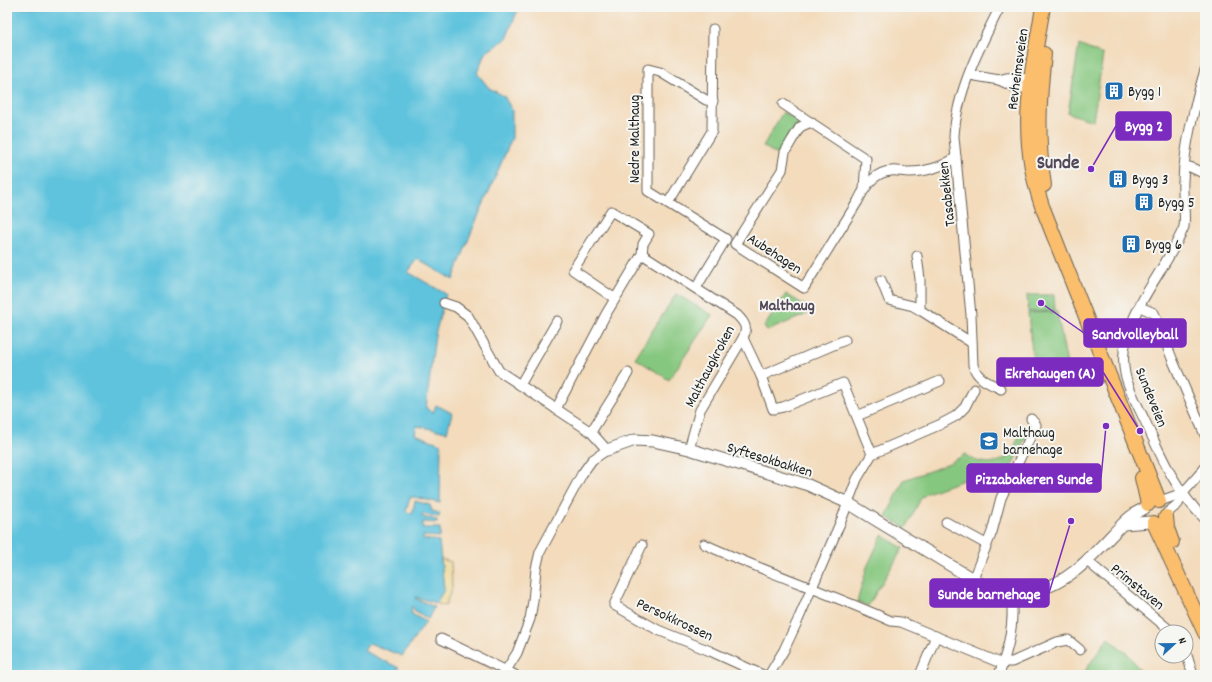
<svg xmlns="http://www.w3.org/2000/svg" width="1212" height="682" viewBox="0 0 1212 682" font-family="Dekko,sans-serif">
<rect width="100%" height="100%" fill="#f6f6f2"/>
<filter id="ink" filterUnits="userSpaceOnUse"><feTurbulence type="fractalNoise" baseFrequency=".025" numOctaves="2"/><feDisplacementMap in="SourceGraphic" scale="8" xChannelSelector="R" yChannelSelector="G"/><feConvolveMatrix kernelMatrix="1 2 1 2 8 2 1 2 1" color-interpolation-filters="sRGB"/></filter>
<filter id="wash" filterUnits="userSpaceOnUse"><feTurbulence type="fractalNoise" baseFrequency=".012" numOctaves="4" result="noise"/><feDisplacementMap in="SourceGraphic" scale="16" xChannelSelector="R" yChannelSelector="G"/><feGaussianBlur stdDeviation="0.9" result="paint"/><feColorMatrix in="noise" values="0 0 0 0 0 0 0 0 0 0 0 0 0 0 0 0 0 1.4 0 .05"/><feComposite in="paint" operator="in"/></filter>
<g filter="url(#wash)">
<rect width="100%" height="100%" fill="#f3dbbc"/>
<g fill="#86c77f" stroke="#51724e">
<polygon points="1079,45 1103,55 1093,121 1068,113"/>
<polygon points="783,112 800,122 779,156 763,146"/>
<polygon points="676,294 712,315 669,380 635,358"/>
<polygon points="786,294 814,311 767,331 764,327"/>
<polygon points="1027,295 1054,295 1055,311 1028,312"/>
<polygon points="1057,312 1068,370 1034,372 1028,313"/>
<path d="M1031,426L1001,488L974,472H970L966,479L927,493L920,500L906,528L886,517L904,480C925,472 946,467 965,454C974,464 998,466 1008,456C1015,450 1018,436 1022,428Z"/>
<polygon points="882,535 903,548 868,606 857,602 867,567"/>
<polygon points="1108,638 1129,655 1143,675 1082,675"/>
</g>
<polygon fill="#eeda9e" stroke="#857b5d" points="441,559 451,562 452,588 445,606 436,603 444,589"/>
<polygon fill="#5fc3dd" stroke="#3e707c" points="7,7 519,7 506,39 485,53 477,73 489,88 504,96 512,110 512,138 471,233 453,280 418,259 408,272 446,294 435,335 426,408 433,413 436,405 452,413 447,432 417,426 415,434 441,444 440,503 414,497 410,498 406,511 412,514 415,501 430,505 432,511 440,513 439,517 422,514 422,517 437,520 437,523 423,522 423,528 440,528 440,537 423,536 423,539 439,541 444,590 436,603 415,597 415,598 434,607 428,619 414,610 413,607 411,607 412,614 426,622 402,656 369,643 364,651 399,668 395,675 385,675 377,670 373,675 7,675"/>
</g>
<g filter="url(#ink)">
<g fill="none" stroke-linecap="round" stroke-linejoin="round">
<defs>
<g id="minor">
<path d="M1000,7C980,46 956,93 954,137L971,315L973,365C977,379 989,383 1001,389"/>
<path d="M1205,70C1195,102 1184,149 1183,181C1182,197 1186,212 1184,227C1168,266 1136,299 1126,341C1123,351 1123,363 1125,374C1129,390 1138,406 1145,421C1161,456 1176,492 1205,519"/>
<polyline points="970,75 999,80 1016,88 1034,88"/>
<path d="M999,80C1010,76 1025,76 1034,83"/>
<polyline points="783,104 866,159 864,189"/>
<path d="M811,122L800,127L792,140L785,152L782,170L735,244L804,288L858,201C864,188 874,172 891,171C897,170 903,172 909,172C925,172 943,167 956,157"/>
<polyline points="1184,167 1190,167 1205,174"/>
<polyline points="668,203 712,131 713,29"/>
<path d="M642,254L737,315C745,323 748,328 743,338L700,410L689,449"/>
<polyline points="917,256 920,279 920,310 972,343"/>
<polyline points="881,280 889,300 913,306 920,310"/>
<polyline points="696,288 726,239 648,191 648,69 660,72 706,100 713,101"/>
<polyline points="444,303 456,307 468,316 499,371 591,432 607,450 592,460 582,474 540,552 536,569 533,601 530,619 517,653 503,675"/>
<polyline points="1140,307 1154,313 1173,361 1205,435"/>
<polyline points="743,338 761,376 773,409 783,407 843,383 872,454"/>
<polyline points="761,376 845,340"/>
<polyline points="520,385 557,321"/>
<polyline points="556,409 606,314 642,254 643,244 649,234 611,211 573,270 614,298"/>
<polyline points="857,416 940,381"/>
<polyline points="591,432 628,373"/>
<polyline points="1160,501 1183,493 1205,468"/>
<polyline points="1167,513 1178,504 1183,493"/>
<polyline points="946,522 986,544"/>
<path d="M704,544C765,572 829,593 891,621L901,622L998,662H1012L1057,642L1068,640L1080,650"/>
<polyline points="642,545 614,605 658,630 710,651 763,675"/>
<polyline points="1087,561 1172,632"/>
<polyline points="973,579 992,532 1001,498 1036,425 1031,419"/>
<polyline points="441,639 515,675"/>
<polyline points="1186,652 1193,675"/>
<polyline points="769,675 784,650 798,620 841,521 857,479 872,454 939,425 956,416 965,407 974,389"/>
<polyline points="920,675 936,636"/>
<path d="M999,675C1008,649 1015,624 1011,596"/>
</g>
<g id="tertiary">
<path d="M607,450L635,440L653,441L689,449L808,485L848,503L999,595C1013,597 1023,594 1036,591C1069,582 1089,559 1112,535C1125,522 1128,516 1145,508"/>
<polyline points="1123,524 1150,522"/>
</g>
<g id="primary">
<path d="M1043,7C1031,78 1017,135 1042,206L1159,501"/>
<path d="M1044,54C1039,99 1037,141 1044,185"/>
<polyline points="1142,478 1148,504"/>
<polyline points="1166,517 1167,528 1172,542"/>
<polyline points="1154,523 1205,633"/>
</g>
</defs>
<use href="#minor" stroke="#675f54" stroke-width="11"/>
<use href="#tertiary" stroke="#675f54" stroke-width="13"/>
<use href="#primary" stroke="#675f54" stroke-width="16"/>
<use href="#minor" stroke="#fff" stroke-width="9"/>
<use href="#tertiary" stroke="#fff" stroke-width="11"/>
<use href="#primary" stroke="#fabe6d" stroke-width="14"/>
</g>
</g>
<defs>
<symbol id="building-square" viewBox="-11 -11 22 22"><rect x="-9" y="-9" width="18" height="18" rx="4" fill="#1f6fb2" stroke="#f6f6f2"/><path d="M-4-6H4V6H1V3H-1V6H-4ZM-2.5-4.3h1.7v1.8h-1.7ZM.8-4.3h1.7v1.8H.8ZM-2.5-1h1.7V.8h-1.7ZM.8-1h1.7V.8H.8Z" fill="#fff"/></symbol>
<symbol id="school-square" viewBox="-11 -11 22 22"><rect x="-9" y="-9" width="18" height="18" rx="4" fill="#1f6fb2" stroke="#f6f6f2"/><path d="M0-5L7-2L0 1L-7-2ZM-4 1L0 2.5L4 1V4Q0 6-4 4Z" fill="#fff"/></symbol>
</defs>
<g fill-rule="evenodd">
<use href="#building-square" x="1103" y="80" width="22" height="22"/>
<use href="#building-square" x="1107" y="168" width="22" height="22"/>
<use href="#building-square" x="1133" y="191" width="22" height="22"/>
<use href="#building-square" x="1120" y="233" width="22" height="22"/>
<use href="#school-square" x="978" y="430" width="22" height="22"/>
</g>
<g text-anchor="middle" stroke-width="4" stroke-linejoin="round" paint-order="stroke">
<g font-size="15" fill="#1c1c1c" stroke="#f6f6f2">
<text transform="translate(1017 69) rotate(-82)" y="5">Revheimsveien</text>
<text transform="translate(634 139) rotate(-90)" y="5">Nedre Malthaug</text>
<text transform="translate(946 194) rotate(-96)" y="5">Tasabekken</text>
<text transform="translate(775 253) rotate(33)" y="5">Aubehagen</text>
<text transform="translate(709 366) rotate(-62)" y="5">Malthaugkroken</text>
<text transform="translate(1152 397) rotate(68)" y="5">Sundeveien</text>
<text transform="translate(770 459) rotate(17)" y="5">Syftesokbakken</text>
<text transform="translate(1138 586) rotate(39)" y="5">Primstaven</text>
<text transform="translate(675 619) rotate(25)" y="5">Persokkrossen</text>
</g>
<g font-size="15" fill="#1c1c1c" stroke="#f6f6f2" text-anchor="start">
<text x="1128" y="96">Bygg 1</text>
<text x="1132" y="184">Bygg 3</text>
<text x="1158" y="207">Bygg 5</text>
<text x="1145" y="249">Bygg 6</text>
<text x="1003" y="437">Malthaug<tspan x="1003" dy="17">barnehage</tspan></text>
</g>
<g font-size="16" font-weight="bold" fill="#534959" stroke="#f6f6f2">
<text x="787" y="310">Malthaug</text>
</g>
<g font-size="19" font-weight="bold" fill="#534959" stroke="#f6f6f2">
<text x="1058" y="168">Sunde</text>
</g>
</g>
<path fill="none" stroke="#7b2cbf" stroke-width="1.5" d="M1091 169L1116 126M1041 303L1084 333M1140 431L1103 372M1106 426L1101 478M1071 521L1049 593"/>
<g fill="#7b2cbf" stroke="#f6f6f2" stroke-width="1.5">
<circle cx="1091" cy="169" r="4"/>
<circle cx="1041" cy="303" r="4"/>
<circle cx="1140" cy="431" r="4"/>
<circle cx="1106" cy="426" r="4"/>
<circle cx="1071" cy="521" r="4"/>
</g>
<g fill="#7b2cbf" stroke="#7b2cbf" stroke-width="1.5">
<rect x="1116" y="112" width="55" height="28" rx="4"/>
<rect x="1084" y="319" width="102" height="28" rx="4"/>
<rect x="997" y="358" width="106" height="28" rx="4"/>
<rect x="967" y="464" width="134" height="28" rx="4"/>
<rect x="930" y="579" width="119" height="28" rx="4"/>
</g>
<g font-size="16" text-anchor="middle" font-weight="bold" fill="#fff">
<text x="1144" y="131">Bygg 2</text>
<text x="1135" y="339">Sandvolleyball</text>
<text x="1050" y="378">Ekrehaugen (A)</text>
<text x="1034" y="484">Pizzabakeren Sunde</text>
<text x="989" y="599">Sunde barnehage</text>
</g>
<rect width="1212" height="682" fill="none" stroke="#f6f6f2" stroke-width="24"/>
<g transform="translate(1174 644) rotate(68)"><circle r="19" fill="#f6f6f2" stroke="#9f9f9c"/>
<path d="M0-3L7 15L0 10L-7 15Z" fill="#1f6fb2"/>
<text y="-6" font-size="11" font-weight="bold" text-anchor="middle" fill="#1c1c1c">N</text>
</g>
</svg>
